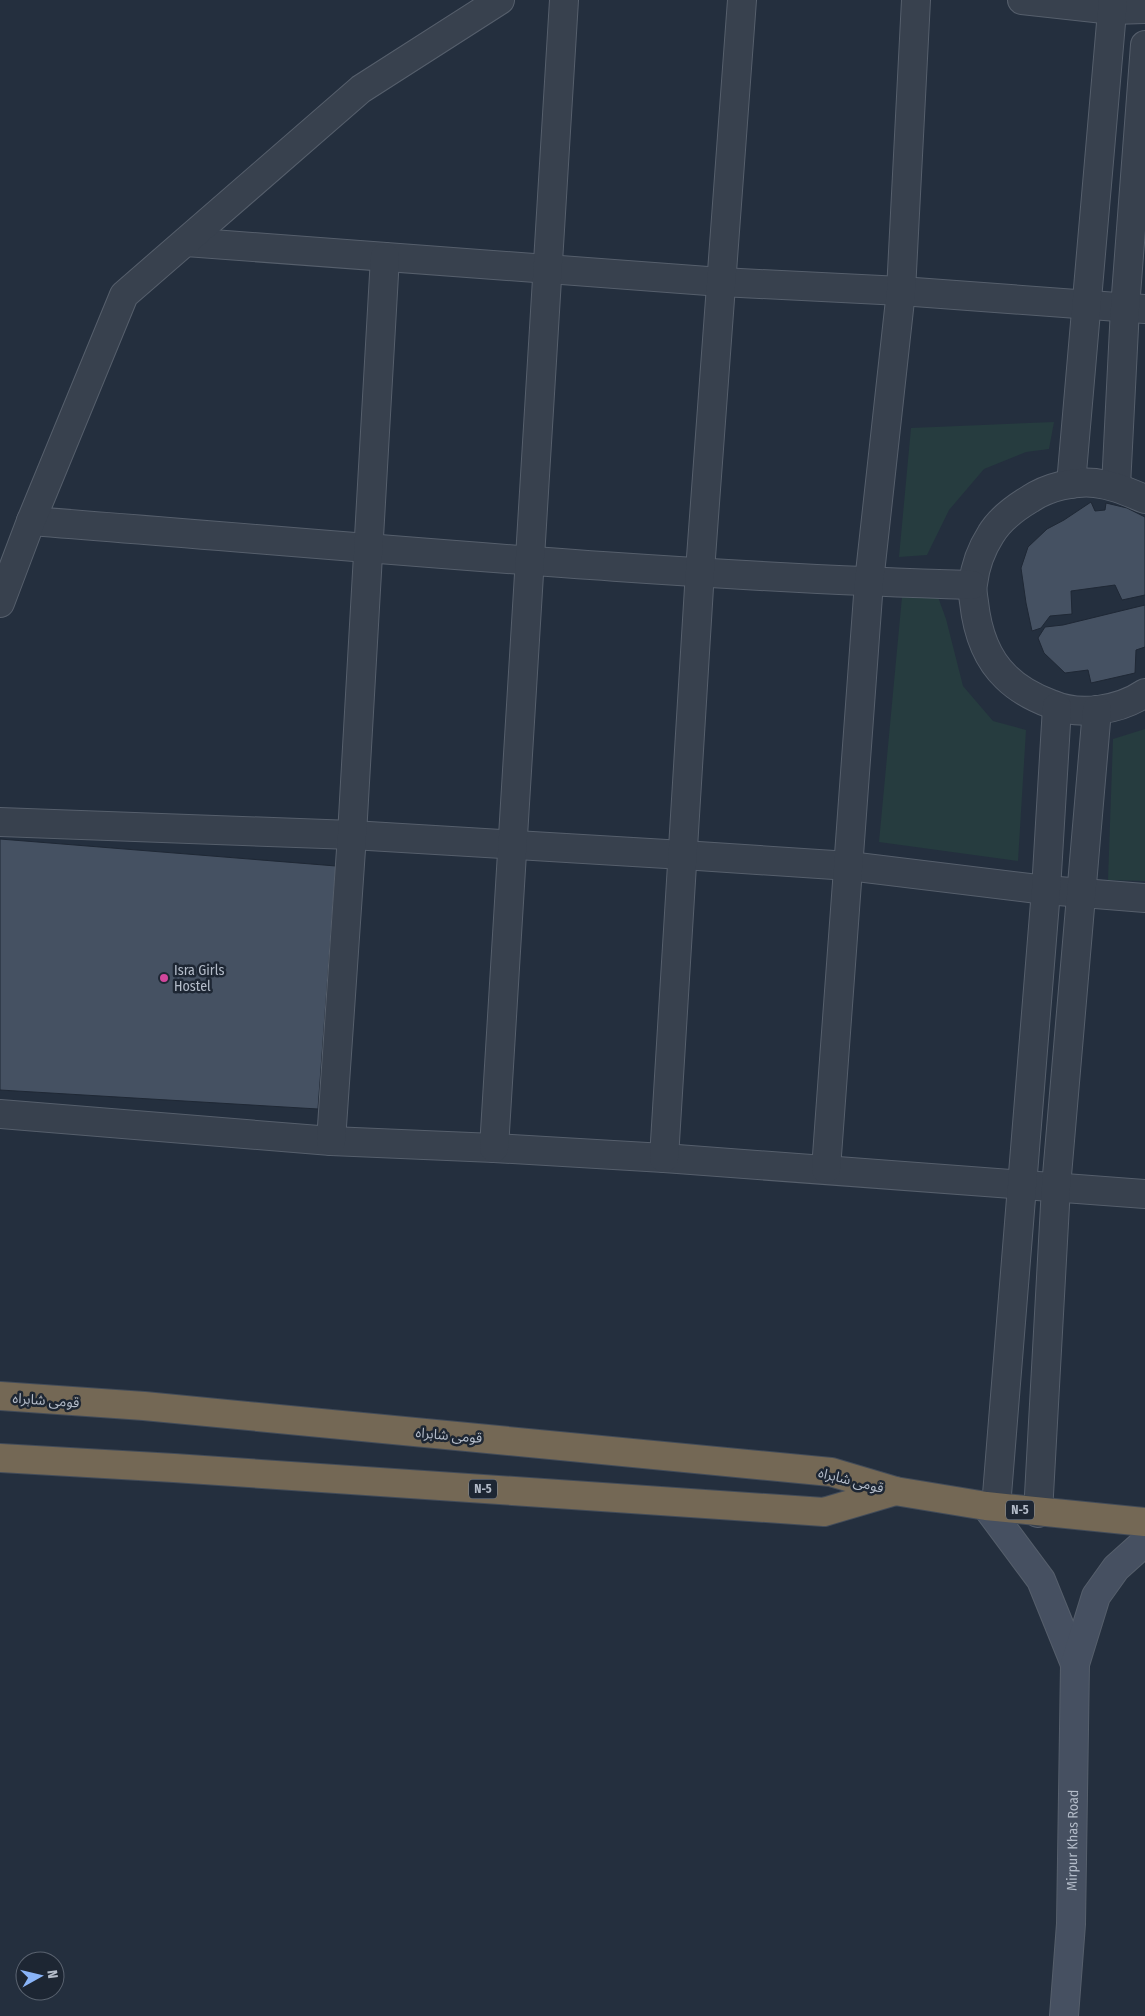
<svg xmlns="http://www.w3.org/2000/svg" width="1145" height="2016" viewBox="0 0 1145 2016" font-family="'Fira Sans Condensed','Noto Sans Arabic',sans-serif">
<rect width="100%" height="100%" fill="#242f3e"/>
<g fill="#263c3f">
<polygon points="1054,422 1049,449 1026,452 984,469 949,510 927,555 899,557 911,428"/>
<polygon points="902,597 938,597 946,619 963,686 993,721 1026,730 1018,861 879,842"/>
<polygon points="1145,729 1145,881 1108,880 1113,739"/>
</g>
<g fill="#455162" stroke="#1f2835">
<polygon points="1091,502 1095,511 1105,510 1106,503 1127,508 1145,517 1145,595 1122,600 1115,585 1071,591 1072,614 1050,616 1041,628 1032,631 1026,603 1021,568 1028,547 1047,529 1064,520"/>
<polygon points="1145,605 1145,647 1136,650 1135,673 1091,683 1088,670 1065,673 1044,653 1038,638 1045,627 1063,625"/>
<polygon points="0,839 336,866 318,1109 0,1090"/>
</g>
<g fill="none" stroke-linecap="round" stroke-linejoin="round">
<defs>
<g id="street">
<polyline points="1022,0 1113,10 1145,9"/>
<polyline points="186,242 721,282 901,291 1145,309"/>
<polyline points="1071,484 1113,0"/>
<polyline points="1116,486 1125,308 1145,45"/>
<path d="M1145,499C1128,492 1113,485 1095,483C1073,481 1048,487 1030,499C1015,508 1000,519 991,534C982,548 975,567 973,584C972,589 973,596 974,602C977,630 985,657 1006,677C1019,690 1035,698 1051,704C1080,717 1120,710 1145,693"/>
<path d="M31,521C344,545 658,576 972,585"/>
<polyline points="0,603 31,521 124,295 361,89 500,0"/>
<polyline points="0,822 352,835 683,855 849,866 1046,890 1145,898"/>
<polyline points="0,1114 331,1141 494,1148 664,1158 1145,1194"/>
<polyline points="331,1141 352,835 385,257"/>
<polyline points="494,1148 564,0"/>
<polyline points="664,1158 700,571 742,0"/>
<polyline points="826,1169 869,582 901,291 916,0"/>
<polyline points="996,1507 1046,890 1057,707"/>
<polyline points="1038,1513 1056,1187 1097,710"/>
</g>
<g id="secondary">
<polyline points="986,1506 1041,1580 1075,1664"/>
<path id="s1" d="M1064,2016L1071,1924L1075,1664L1096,1596L1116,1568L1145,1542"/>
</g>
<g id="highway">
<polyline points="0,1396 144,1406 831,1472 895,1491 824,1512 174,1468 0,1458"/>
<polyline points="895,1491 986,1506 1145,1522"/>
</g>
</defs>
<use href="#street" stroke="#565f6c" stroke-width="30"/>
<use href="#secondary" stroke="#565f6c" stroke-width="30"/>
<use href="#highway" stroke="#434c59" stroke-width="30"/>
<use href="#street" stroke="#38414e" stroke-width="28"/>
<use href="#secondary" stroke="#465061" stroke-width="28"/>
<use href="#highway" stroke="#746855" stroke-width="28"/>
</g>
<circle fill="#d1479c" stroke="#1d2633" stroke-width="2" cx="164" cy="978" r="5"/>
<g text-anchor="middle" stroke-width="5" stroke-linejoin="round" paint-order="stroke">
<g fill="#1d2633" stroke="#878f9c" stroke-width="1">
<rect x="469" y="1479.5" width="28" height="19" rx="4"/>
<rect x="1006" y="1500.5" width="28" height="19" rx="4"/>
</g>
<g font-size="12" font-weight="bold" fill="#b4bcc9">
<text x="483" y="1493">N-5</text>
<text x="1020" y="1514">N-5</text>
</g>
<g font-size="14" fill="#b4bcc9" stroke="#1d2633" text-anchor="start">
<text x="174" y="975">Isra Girls<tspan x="174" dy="16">Hostel</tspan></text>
</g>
<g font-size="14" fill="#b4bcc9" stroke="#1d2633">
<text transform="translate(46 1400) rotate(4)" y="5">قومی شاہراہ</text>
<text transform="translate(449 1435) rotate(5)" y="5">قومی شاہراہ</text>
<text transform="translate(851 1480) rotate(14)" y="5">قومی شاہراہ</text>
<text dy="5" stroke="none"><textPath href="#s1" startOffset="176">Mirpur Khas Road</textPath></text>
</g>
</g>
<g transform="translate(40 1976) rotate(82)"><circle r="24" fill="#1d2633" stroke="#59626f"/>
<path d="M0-4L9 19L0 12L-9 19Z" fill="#8ab4f8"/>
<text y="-8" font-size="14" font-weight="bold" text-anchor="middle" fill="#b4bcc9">N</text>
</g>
</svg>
